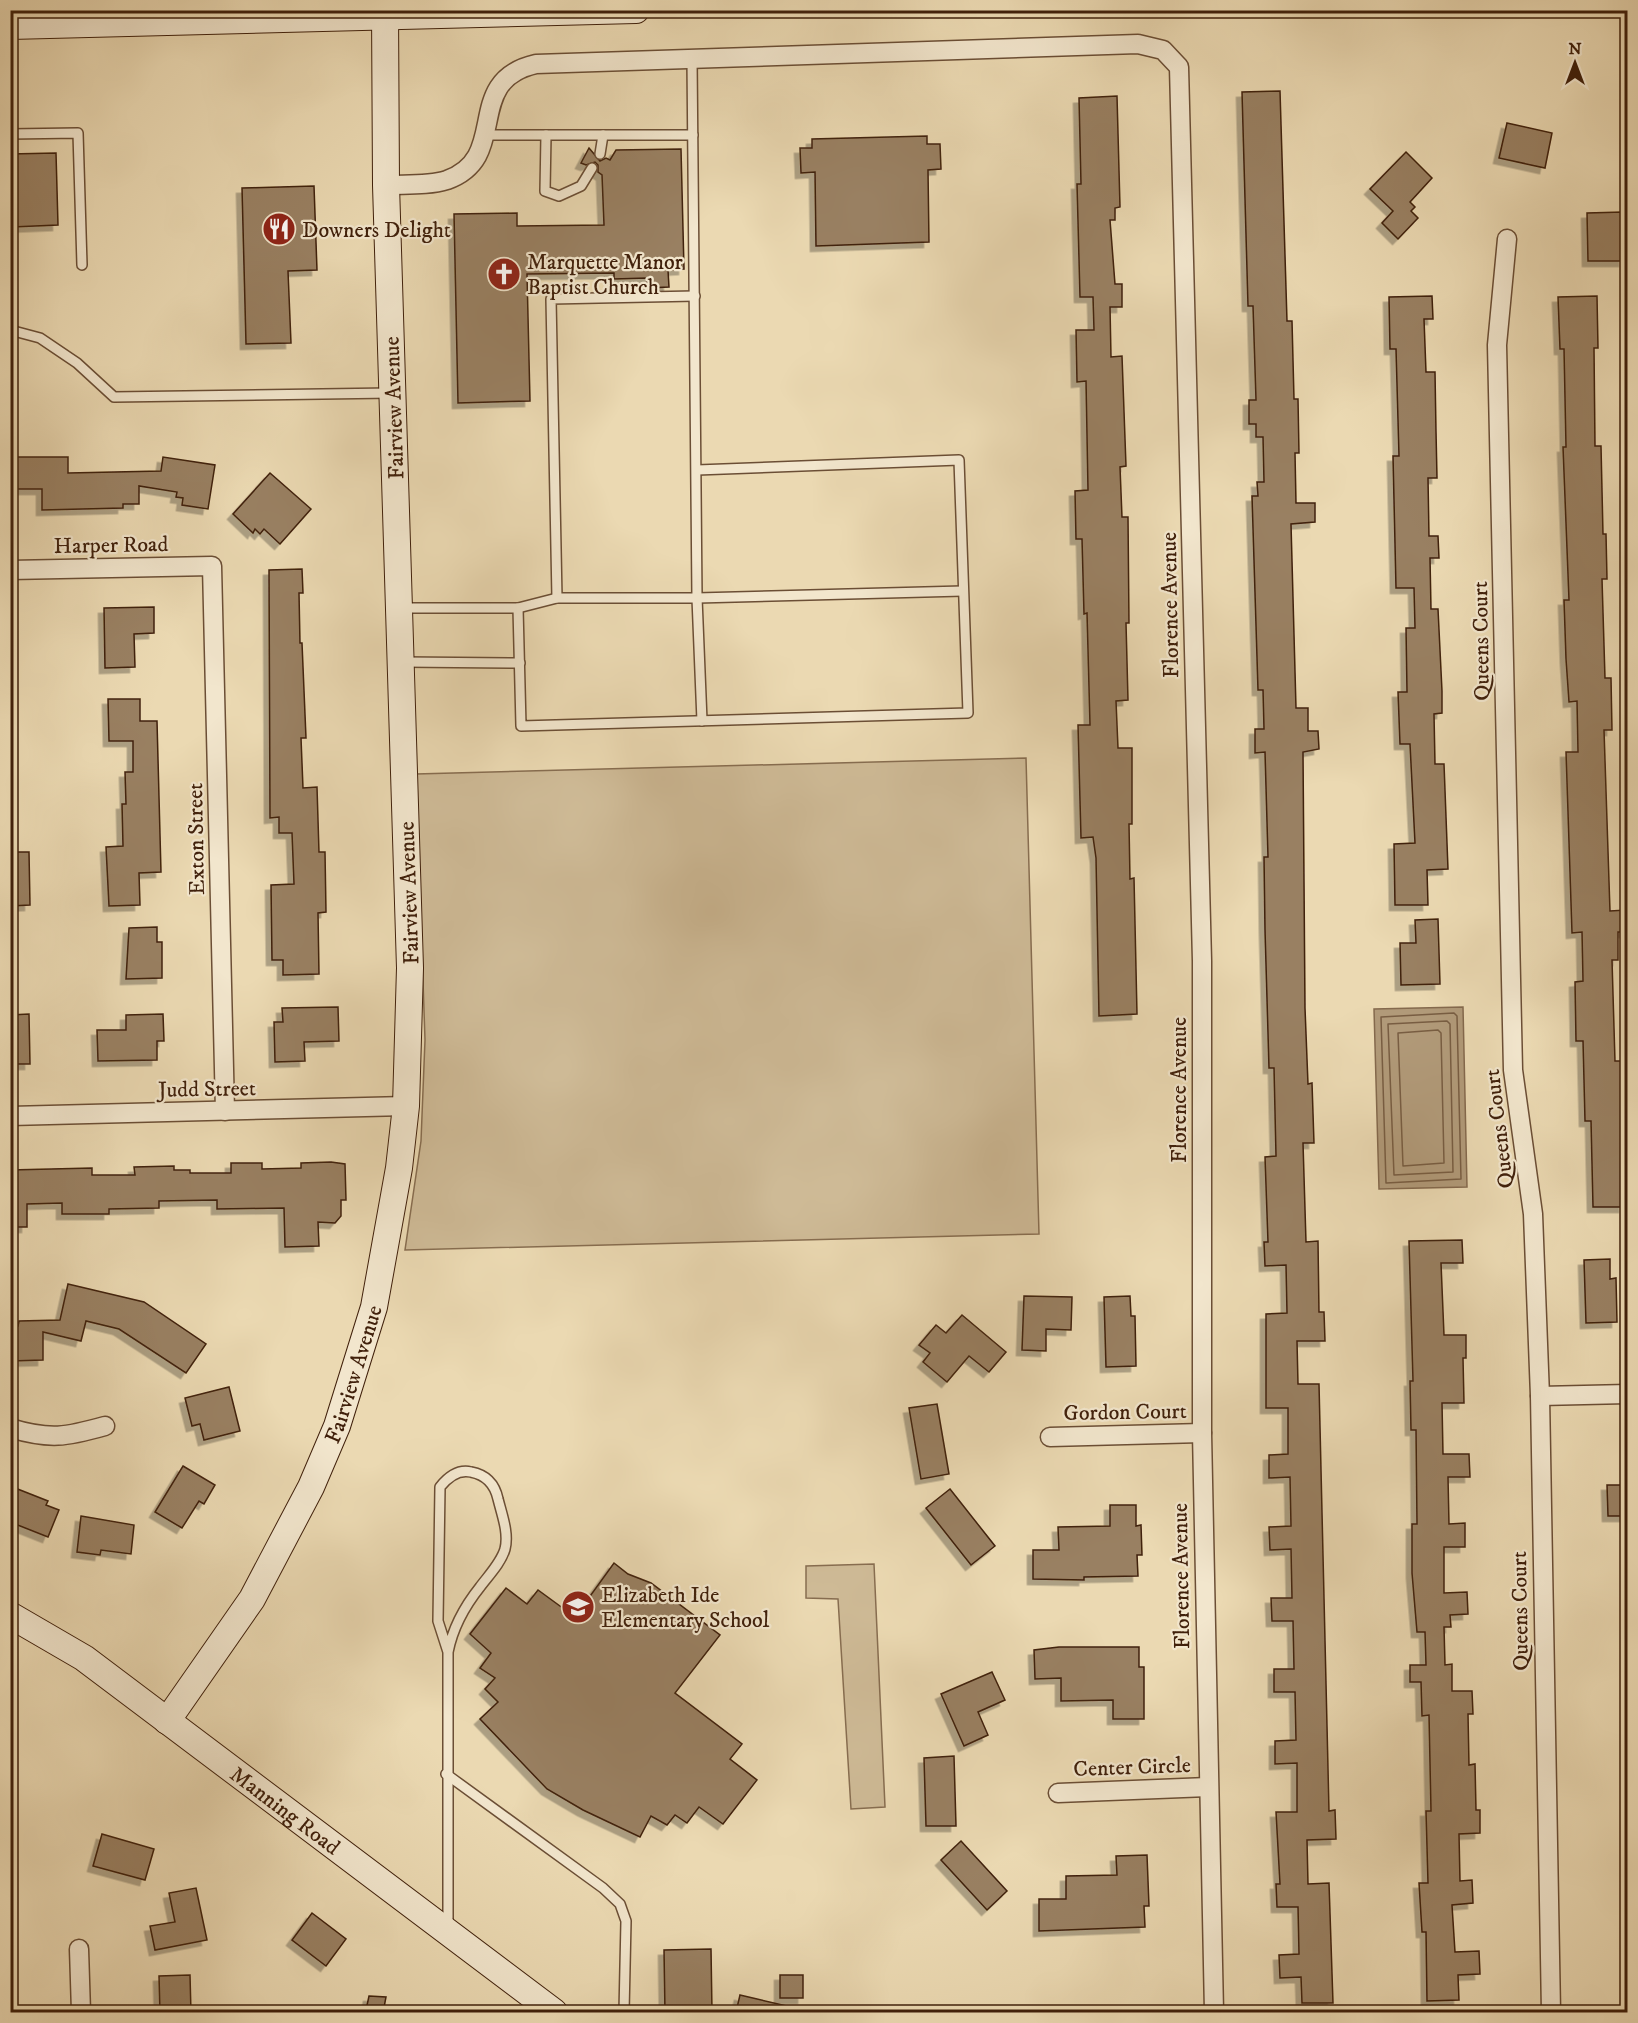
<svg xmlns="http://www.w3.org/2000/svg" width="1638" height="2023" viewBox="0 0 1638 2023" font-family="'IM FELL DW Pica',serif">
<defs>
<filter id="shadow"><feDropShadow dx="-5.5" dy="5.5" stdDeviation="0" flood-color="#0004"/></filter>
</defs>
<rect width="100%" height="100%" fill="#ebd9b2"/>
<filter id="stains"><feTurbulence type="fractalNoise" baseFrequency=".00333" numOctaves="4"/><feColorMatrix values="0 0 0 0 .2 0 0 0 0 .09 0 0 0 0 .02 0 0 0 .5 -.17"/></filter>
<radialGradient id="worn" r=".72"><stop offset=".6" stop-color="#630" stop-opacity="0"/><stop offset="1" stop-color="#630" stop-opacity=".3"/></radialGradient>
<g fill="#ceba96" stroke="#876d50" stroke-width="1.5">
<polygon points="1026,758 1039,1234 405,1250 421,1141 425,1040 416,774"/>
<polygon points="874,1564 885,1807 851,1809 838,1599 806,1598 806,1566"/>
</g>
<polygon fill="#b19a79" stroke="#84694d" stroke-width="1.5" points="1463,1007 1467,1187 1379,1189 1374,1009"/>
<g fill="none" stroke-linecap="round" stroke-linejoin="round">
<g stroke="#785d42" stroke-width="1.5">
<polygon points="1454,1013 1457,1016 1461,1179 1386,1183 1381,1017"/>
<polygon points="1447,1021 1450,1024 1453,1172 1394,1175 1388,1024"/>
<polygon points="1438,1030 1441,1033 1444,1163 1403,1166 1398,1033"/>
</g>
</g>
<g fill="#998062" stroke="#40200b" stroke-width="1.5" filter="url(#shadow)">
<polygon points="1280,91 1287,321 1292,321 1294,399 1298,399 1299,453 1295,453 1296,503 1315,503 1315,522 1291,524 1296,708 1308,708 1308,731 1318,731 1319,749 1303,752 1305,1008 1308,1084 1312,1083 1314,1143 1303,1143 1306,1242 1318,1241 1319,1312 1324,1312 1325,1341 1297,1341 1298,1384 1319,1384 1329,1811 1335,1810 1336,1839 1307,1840 1308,1884 1329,1883 1333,2003 1302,2003 1301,1977 1280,1978 1279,1955 1299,1954 1298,1907 1277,1907 1276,1884 1280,1884 1276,1812 1297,1812 1297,1763 1275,1764 1275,1741 1296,1740 1295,1692 1274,1692 1274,1669 1294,1669 1293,1621 1272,1621 1271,1598 1292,1598 1291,1549 1270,1550 1269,1527 1291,1526 1290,1477 1269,1478 1269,1455 1288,1454 1288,1408 1266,1408 1266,1314 1287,1313 1286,1265 1265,1266 1264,1242 1268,1242 1265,1157 1276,1156 1274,1068 1269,1068 1265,930 1264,857 1268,857 1265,752 1255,753 1255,729 1264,729 1263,690 1258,690 1252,496 1258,496 1257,482 1264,482 1263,437 1256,437 1256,424 1249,424 1249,400 1256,400 1253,306 1248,306 1242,92"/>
<polygon points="1117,96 1120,207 1115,208 1115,220 1110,220 1115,284 1122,284 1122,307 1110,307 1111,357 1122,356 1126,466 1120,467 1122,517 1128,517 1129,623 1126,623 1128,700 1116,701 1118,748 1132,748 1132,824 1129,824 1130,879 1134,878 1137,1014 1099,1016 1096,858 1093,837 1081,838 1080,801 1078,725 1090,725 1087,613 1084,614 1082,539 1076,539 1075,491 1088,490 1086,381 1077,382 1076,330 1094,330 1093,297 1080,297 1077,184 1081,184 1079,98"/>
<polygon points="1507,123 1552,133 1545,168 1499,158"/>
<polygon points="927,136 927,144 940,144 941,169 928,170 929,242 816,246 815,172 801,173 800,148 812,148 812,139"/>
<polygon points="589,148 600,161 606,158 610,160 616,150 681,149 684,269 668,270 669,287 647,288 647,278 614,279 614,273 527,274 530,401 458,403 454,214 517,213 517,226 604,225 602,175 598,172 598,165 595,162 586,165 581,163"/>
<polygon points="1406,152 1432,178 1410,202 1415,207 1411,211 1418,218 1398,239 1382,223 1393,211 1370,189"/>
<polygon points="56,153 58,225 12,227 10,154"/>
<polygon points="314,186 317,270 288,271 291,343 246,344 242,188"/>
<polygon points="1623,212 1624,261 1588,261 1587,213"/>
<polygon points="1432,296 1433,319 1424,319 1426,372 1435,372 1436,431 1437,478 1428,478 1429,536 1438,536 1439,558 1430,558 1431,609 1438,609 1442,691 1442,713 1434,714 1435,764 1444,764 1448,869 1427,870 1428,905 1395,905 1394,844 1415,843 1410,744 1400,744 1398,692 1407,692 1406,628 1415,628 1414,588 1396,588 1393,456 1399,456 1396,349 1390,349 1389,297"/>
<polygon points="1597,296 1598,348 1594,348 1595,446 1601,446 1603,534 1606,534 1607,579 1602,579 1605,678 1611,678 1612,730 1604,730 1610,911 1626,910 1627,932 1618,932 1618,960 1612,960 1615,1061 1622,1061 1624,1207 1593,1207 1591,1121 1585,1121 1583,1041 1576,1041 1575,982 1583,981 1582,932 1572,933 1566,752 1578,752 1577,701 1569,702 1566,659 1564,600 1569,600 1563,447 1566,447 1564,349 1560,349 1558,297"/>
<polygon points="10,457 68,457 68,473 161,471 163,457 215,465 208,509 182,505 183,498 176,497 177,492 139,486 139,504 123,504 123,508 42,510 42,489 10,489"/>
<polygon points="270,473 311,509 280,544 264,529 260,534 255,529 253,533 233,514"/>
<polygon points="302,569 303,593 299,593 300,643 302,643 306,738 301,738 303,788 317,787 319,852 325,852 326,912 318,913 319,974 283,975 283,960 272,960 271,885 294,884 292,833 279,833 279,817 270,818 269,570"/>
<polygon points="154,607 154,633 134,634 135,667 105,668 104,608"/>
<polygon points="108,699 140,699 140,721 157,721 161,872 139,873 140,905 109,906 106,847 123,846 122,804 126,804 125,772 133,772 133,741 109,741"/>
<polygon points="10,852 29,852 30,905 10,906"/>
<polygon points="1438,919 1440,984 1401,985 1400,943 1416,943 1415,920"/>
<polygon points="157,927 157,942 162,942 162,978 126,979 129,928"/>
<polygon points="338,1007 339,1041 304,1042 305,1061 275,1062 274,1022 283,1022 282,1008"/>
<polygon points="29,1014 30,1064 10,1064 10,1015"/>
<polygon points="163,1014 164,1041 157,1041 157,1060 98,1061 97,1030 126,1030 126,1015"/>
<polygon points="331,1162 345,1164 346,1200 341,1200 341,1216 335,1223 318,1222 319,1246 285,1247 284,1208 217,1209 217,1200 159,1201 159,1208 109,1209 109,1214 62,1214 62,1203 27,1204 27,1227 10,1227 10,1170 92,1168 92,1175 135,1175 134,1167 174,1166 174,1170 190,1170 190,1173 231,1173 231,1163 262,1163 262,1169 301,1168 301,1163"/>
<polygon points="1462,1240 1463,1263 1441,1263 1444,1335 1466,1335 1466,1358 1463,1358 1464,1403 1442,1403 1443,1454 1469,1454 1470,1477 1448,1477 1449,1524 1465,1523 1465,1547 1444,1547 1444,1593 1467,1592 1468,1614 1450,1615 1451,1627 1444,1627 1445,1665 1452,1664 1452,1691 1472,1691 1473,1714 1468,1714 1469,1765 1475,1764 1476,1810 1480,1810 1480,1833 1459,1834 1460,1881 1472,1880 1473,1903 1452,1905 1455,1952 1479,1951 1480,1974 1458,1975 1459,2000 1427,2001 1426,1932 1422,1932 1419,1883 1428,1883 1426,1811 1431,1811 1429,1715 1422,1716 1421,1682 1410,1682 1410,1665 1426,1665 1425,1632 1417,1632 1412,1573 1412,1524 1417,1524 1416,1430 1411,1430 1410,1381 1413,1381 1409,1241"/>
<polygon points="1610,1259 1610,1279 1616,1278 1617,1322 1586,1323 1584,1260"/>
<polygon points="68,1284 144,1302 206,1344 186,1373 119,1329 86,1321 81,1341 43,1332 43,1360 10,1361 10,1327 18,1326 19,1321 60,1320"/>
<polygon points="1024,1296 1072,1297 1071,1330 1046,1329 1046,1351 1022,1350"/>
<polygon points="1130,1296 1131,1316 1135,1316 1136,1366 1106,1367 1104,1297"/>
<polygon points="962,1315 1006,1352 989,1372 969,1356 947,1382 923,1362 930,1353 919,1345 936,1325 946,1333"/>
<polygon points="229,1387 240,1431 204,1440 200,1424 192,1426 185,1398"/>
<polygon points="937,1404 949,1474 921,1479 909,1408"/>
<polygon points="183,1466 215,1485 204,1504 199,1501 182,1528 155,1512"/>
<polygon points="1607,1485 1628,1485 1628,1516 1608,1516"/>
<polygon points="10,1486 48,1501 46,1505 59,1510 48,1537 10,1522"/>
<polygon points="950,1489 995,1546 971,1565 926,1508"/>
<polygon points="1110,1505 1136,1505 1136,1526 1141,1525 1142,1555 1137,1555 1138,1576 1084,1577 1084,1580 1033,1579 1033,1550 1059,1550 1058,1527 1110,1526"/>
<polygon points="81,1516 134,1525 131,1554 101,1550 100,1555 77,1552"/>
<polygon points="614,1563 628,1574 651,1583 720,1635 675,1693 742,1744 730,1759 757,1780 723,1824 699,1807 687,1823 675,1815 667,1825 651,1816 640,1837 583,1810 547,1789 480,1719 498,1702 485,1689 495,1678 480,1668 491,1653 470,1634 506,1588 527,1604 538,1590 575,1617"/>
<polygon points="1059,1647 1139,1647 1139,1667 1144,1667 1144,1719 1113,1719 1113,1700 1061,1701 1061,1678 1035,1679 1034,1650"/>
<polygon points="992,1672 1005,1700 978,1712 988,1735 964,1746 941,1694"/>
<polygon points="954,1756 956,1826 926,1826 924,1758"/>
<polygon points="102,1834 154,1849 145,1880 93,1866"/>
<polygon points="961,1841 1007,1891 987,1910 941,1860"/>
<polygon points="1147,1855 1149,1906 1144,1906 1145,1927 1039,1931 1039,1899 1066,1899 1066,1876 1117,1875 1116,1856"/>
<polygon points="196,1888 207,1940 155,1950 150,1926 175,1922 169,1893"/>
<polygon points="312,1913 346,1939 326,1966 292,1940"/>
<polygon points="711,1949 712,2012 665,2013 664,1950"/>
<polygon points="190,1975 191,2013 160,2013 159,1976"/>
<rect x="780" y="1975" width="23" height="23"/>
<polygon points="740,1995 787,2006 786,2012 736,2012"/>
<polygon points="369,1996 386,1997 383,2013 366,2010"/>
</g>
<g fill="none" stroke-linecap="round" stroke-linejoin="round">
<defs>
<g id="lane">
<polyline points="692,59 697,598 702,721"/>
<polyline points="10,134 78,133 82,265"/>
<polyline points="486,135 693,135"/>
<polyline points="546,135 545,191 559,196 581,186 592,168"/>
<polyline points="600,154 603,135"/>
<polyline points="10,330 40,338 77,363 114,397 391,393"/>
<polyline points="557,598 551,299 695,296"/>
<polyline points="400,608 518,608 557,598 697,598 963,591"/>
<polyline points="518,608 521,726 968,713 959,460 697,470"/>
<polyline points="403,662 520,663"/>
<polyline points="446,1774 603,1888 620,1904 626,1921 624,2012"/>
<path d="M448,1928V1652C453,1627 464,1607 480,1587C488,1576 501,1563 505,1549C509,1533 502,1515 498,1499C495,1485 487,1475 471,1472C458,1469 448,1477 440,1487L438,1621L448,1652"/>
</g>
<g id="street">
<path d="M386,185C406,184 428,186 447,180C512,157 461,81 536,64L1138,44L1163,50L1179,67L1202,961V1433L1214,2012"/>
<polyline points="1507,239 1497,345 1513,1070 1533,1214 1540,1396 1551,2012"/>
<polyline points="10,570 212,566 225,1111"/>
<polyline points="10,1116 406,1106"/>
<polyline points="1540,1396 1628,1394"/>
<path d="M10,1428C50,1440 66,1437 105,1426"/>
<polyline points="1050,1437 1202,1433"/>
<polyline points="1058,1793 1208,1787"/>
<polyline points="79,1949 81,2012"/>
</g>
<g id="secondary">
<polyline points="10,26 636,10"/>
<path id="s1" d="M10,1615L84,1658L554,2012"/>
<path id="s2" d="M167,1721L252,1599L311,1487L337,1426L374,1307L399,1168L406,1106L410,968L386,185L385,10"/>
</g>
</defs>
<use href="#lane" stroke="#6b4e35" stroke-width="12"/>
<use href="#street" stroke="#6b4e35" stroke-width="21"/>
<use href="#secondary" stroke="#40200b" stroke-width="28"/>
<use href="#lane" stroke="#f2e6cd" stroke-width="9"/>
<use href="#street" stroke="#f2e6cd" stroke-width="18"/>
<use href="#secondary" stroke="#f2e6cd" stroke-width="26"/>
</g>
<defs>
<symbol id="restaurant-disc" viewBox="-11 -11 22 22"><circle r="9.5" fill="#8f2418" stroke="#f2e6cd"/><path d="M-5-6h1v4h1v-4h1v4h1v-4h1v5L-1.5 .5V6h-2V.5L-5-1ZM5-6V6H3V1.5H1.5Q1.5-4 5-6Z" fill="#fff"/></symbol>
<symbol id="church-disc" viewBox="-11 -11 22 22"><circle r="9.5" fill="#8f2418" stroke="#f2e6cd"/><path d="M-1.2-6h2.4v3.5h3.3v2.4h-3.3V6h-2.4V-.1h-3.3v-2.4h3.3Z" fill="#fff"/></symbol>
<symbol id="school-disc" viewBox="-11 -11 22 22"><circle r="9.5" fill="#8f2418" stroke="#f2e6cd"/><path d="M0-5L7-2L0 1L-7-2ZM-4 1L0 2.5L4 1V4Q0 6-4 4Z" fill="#fff"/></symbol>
</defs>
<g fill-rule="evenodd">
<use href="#restaurant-disc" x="260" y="210" width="38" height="38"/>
<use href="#church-disc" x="485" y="255" width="38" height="38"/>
<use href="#school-disc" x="559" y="1588" width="38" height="38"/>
</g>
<g text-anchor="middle" stroke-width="4.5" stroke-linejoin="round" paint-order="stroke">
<g font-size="22" fill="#40200b" stroke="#f2e6cd" text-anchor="start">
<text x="302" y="237">Downers Delight</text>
<text x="527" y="269">Marquette Manor<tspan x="527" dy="25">Baptist Church</tspan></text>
<text x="601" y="1602">Elizabeth Ide<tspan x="601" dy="25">Elementary School</tspan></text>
</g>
<g font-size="22" fill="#40200b" stroke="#f2e6cd">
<text transform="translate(393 408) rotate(-92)" y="8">Fairview Avenue</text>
<text transform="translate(111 544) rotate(-1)" y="8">Harper Road</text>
<text transform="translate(1169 605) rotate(-91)" y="8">Florence Avenue</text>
<text transform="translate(1480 641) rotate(-91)" y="8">Queens Court</text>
<text transform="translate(195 839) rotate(-91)" y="8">Exton Street</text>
<text transform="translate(408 893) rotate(-92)" y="8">Fairview Avenue</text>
<text transform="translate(207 1088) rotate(-1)" y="8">Judd Street</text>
<text transform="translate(1178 1090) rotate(-90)" y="8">Florence Avenue</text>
<text transform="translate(1498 1129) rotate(-97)" y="8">Queens Court</text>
<text dy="8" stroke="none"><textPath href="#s2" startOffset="396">Fairview Avenue</textPath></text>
<text transform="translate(1125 1411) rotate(-1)" y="8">Gordon Court</text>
<text transform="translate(1180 1576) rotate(-91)" y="8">Florence Avenue</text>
<text transform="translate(1519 1611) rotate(-91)" y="8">Queens Court</text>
<text transform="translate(1132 1766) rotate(-2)" y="8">Center Circle</text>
<text dy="8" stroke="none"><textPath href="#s1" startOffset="338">Manning Road</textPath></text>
</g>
</g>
<rect width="1638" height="2023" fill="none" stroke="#ebd9b2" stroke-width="36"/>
<rect x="12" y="12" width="1614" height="1999" fill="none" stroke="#40200b" stroke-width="3"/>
<rect x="18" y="18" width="1602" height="1987" fill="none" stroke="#40200b" stroke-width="1.5"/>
<g transform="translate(1575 63)" stroke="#f2e6cd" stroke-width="4.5" paint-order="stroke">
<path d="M0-4.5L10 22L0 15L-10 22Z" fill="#40200b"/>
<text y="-9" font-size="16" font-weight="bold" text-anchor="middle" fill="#40200b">N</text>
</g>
<rect width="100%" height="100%" filter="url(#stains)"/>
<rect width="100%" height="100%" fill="url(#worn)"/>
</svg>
